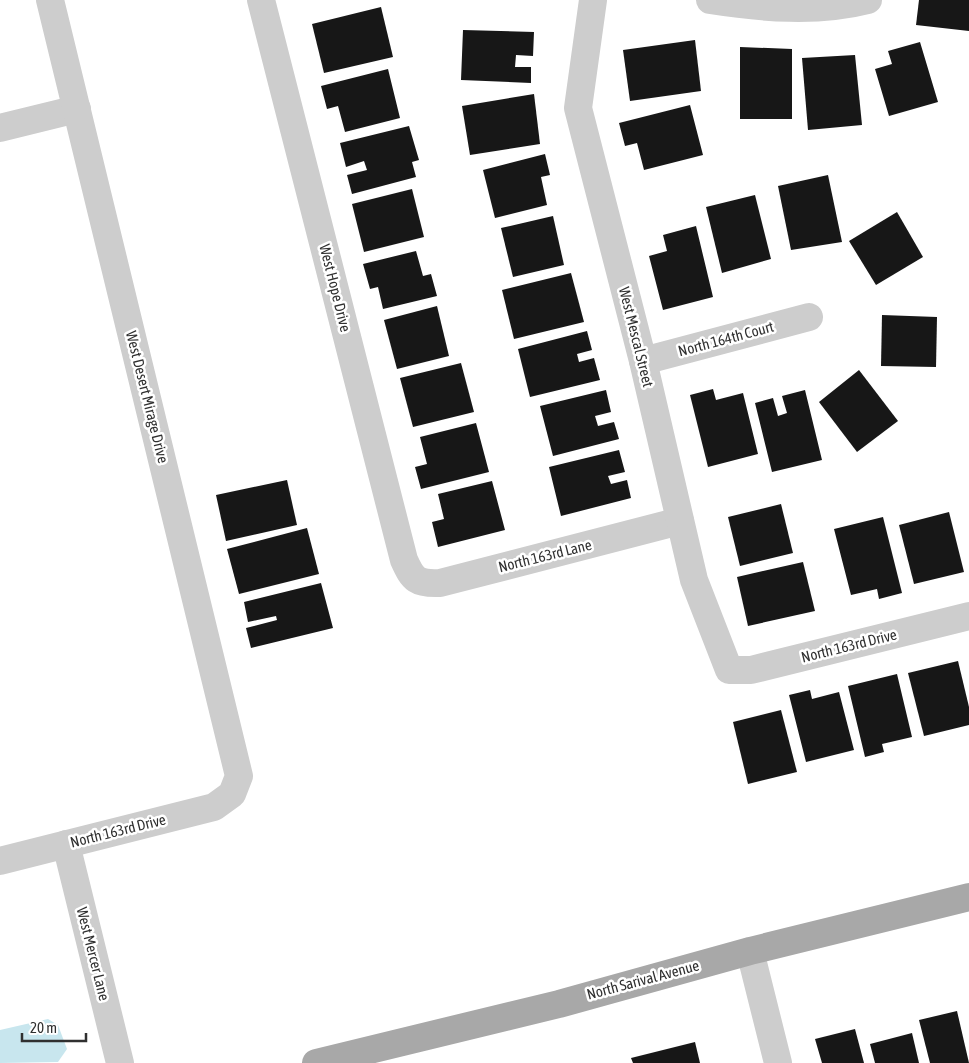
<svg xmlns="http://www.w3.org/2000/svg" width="969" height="1063" viewBox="0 0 969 1063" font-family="'Asap Condensed',sans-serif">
<rect width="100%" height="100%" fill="#fff"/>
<polygon fill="#c8e6ee" points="48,1019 58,1025 67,1049 58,1062 0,1063 0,1030"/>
<g fill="#171717">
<polygon points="919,0 969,0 969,31 916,25"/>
<polygon points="381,7 393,57 324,73 312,24"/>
<polygon points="463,30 534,32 533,56 516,55 515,67 531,67 531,83 461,80"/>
<polygon points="695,40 701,91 630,101 623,50"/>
<polygon points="920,42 938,102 889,116 875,69 892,64 888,51"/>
<polygon points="740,47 792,49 792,119 740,119"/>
<polygon points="855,55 862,125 808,130 802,58"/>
<polygon points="388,69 400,118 345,132 338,106 327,109 321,86"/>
<polygon points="534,94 540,144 470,155 462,106"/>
<polygon points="690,105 703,155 644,170 637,143 625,146 619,123"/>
<polygon points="409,126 419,160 412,162 416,177 352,194 347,175 367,170 364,161 346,167 340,143"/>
<polygon points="545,154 550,175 541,177 547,205 495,218 483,170"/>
<polygon points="828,175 842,242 791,250 778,186"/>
<polygon points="412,189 424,237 364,252 352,204"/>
<polygon points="755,195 771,259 722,273 706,207"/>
<polygon points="897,212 923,257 876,285 849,241"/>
<polygon points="553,216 564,265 513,277 501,228"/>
<polygon points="696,226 713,297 663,310 649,256 667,251 663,235"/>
<polygon points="416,251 423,276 431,274 437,296 383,309 378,287 370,289 363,264"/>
<polygon points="571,273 584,322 514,339 502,290"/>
<polygon points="437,306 449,356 397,369 384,320"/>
<polygon points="882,315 937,317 936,367 881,366"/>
<polygon points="587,331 592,350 577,354 579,362 594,358 600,380 530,397 518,349"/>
<polygon points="461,363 474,412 413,427 400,378"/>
<polygon points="859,370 898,421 857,452 819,402"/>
<polygon points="713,389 716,400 743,393 758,454 708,467 690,395"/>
<polygon points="606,390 611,412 595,416 598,426 614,422 619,439 553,456 540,406"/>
<polygon points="805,390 822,460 772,472 755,403 773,398 778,416 787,413 782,396"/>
<polygon points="476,423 489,472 421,489 415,467 427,464 420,437"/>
<polygon points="619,450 625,472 608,476 611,484 627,480 631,498 561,516 549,467"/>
<polygon points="287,480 297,525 226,541 216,495"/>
<polygon points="492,481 505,530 438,547 432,522 444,519 438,494"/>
<polygon points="781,504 793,553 740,566 728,517"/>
<polygon points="949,512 964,572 914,584 899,525"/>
<polygon points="883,517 902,593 879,599 877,589 851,595 834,529"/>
<polygon points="307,528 319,574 239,594 227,549"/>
<polygon points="803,562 815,611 748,626 737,577"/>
<polygon points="321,583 333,628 251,648 246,628 277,620 276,616 248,622 244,602"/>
<polygon points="958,661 969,707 969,725 924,736 908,673"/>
<polygon points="897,674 912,737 882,744 884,752 865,757 848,686"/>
<polygon points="810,690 812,699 839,692 854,750 806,762 789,695"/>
<polygon points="781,710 797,772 748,784 733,722"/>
<polygon points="957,1011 969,1063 930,1063 919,1020"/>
<polygon points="855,1029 864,1063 822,1063 815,1039"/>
<polygon points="912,1033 919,1063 875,1063 870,1044"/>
<polygon points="695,1042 700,1063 633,1063 631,1058"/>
</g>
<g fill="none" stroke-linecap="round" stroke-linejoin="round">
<g stroke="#cdcdcd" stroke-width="28">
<path d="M261,0L404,560C413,580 417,584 440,583L680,521"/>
<polyline points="593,0 578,108 643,361 694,580 729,670 751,670 969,616"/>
<path d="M710,0C761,8 818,13 868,0"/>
<polyline points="0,128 77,109"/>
<polyline points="643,361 809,317"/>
<polyline points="66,844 120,1063"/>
<polyline points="0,861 214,807 232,794 239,776 50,0"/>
<polyline points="750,951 778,1063"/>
</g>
<polyline stroke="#a8a8a8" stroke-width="28" points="316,1063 559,1004 750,951 969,897"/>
</g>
<g text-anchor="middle" stroke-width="5" stroke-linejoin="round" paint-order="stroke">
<g font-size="15" fill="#303030" stroke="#fff">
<text transform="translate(335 288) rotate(76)" y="5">West Hope Drive</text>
<text transform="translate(636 337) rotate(76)" y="5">West Mescal Street</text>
<text transform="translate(726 339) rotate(-15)" y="5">North 164th Court</text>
<text transform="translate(147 397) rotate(76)" y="5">West Desert Mirage Drive</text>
<text transform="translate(545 556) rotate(-14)" y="5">North 163rd Lane</text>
<text transform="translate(849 646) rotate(-14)" y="5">North 163rd Drive</text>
<text transform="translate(118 831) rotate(-14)" y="5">North 163rd Drive</text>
<text transform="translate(93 954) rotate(76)" y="5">West Mercer Lane</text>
<text transform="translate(643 980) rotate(-15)" y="5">North Sarival Avenue</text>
</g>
</g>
<path d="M22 1033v8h64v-8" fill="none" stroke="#303030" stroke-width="2.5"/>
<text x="30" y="1033" font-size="15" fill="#303030" stroke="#ffffff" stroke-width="4" paint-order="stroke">20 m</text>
</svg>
